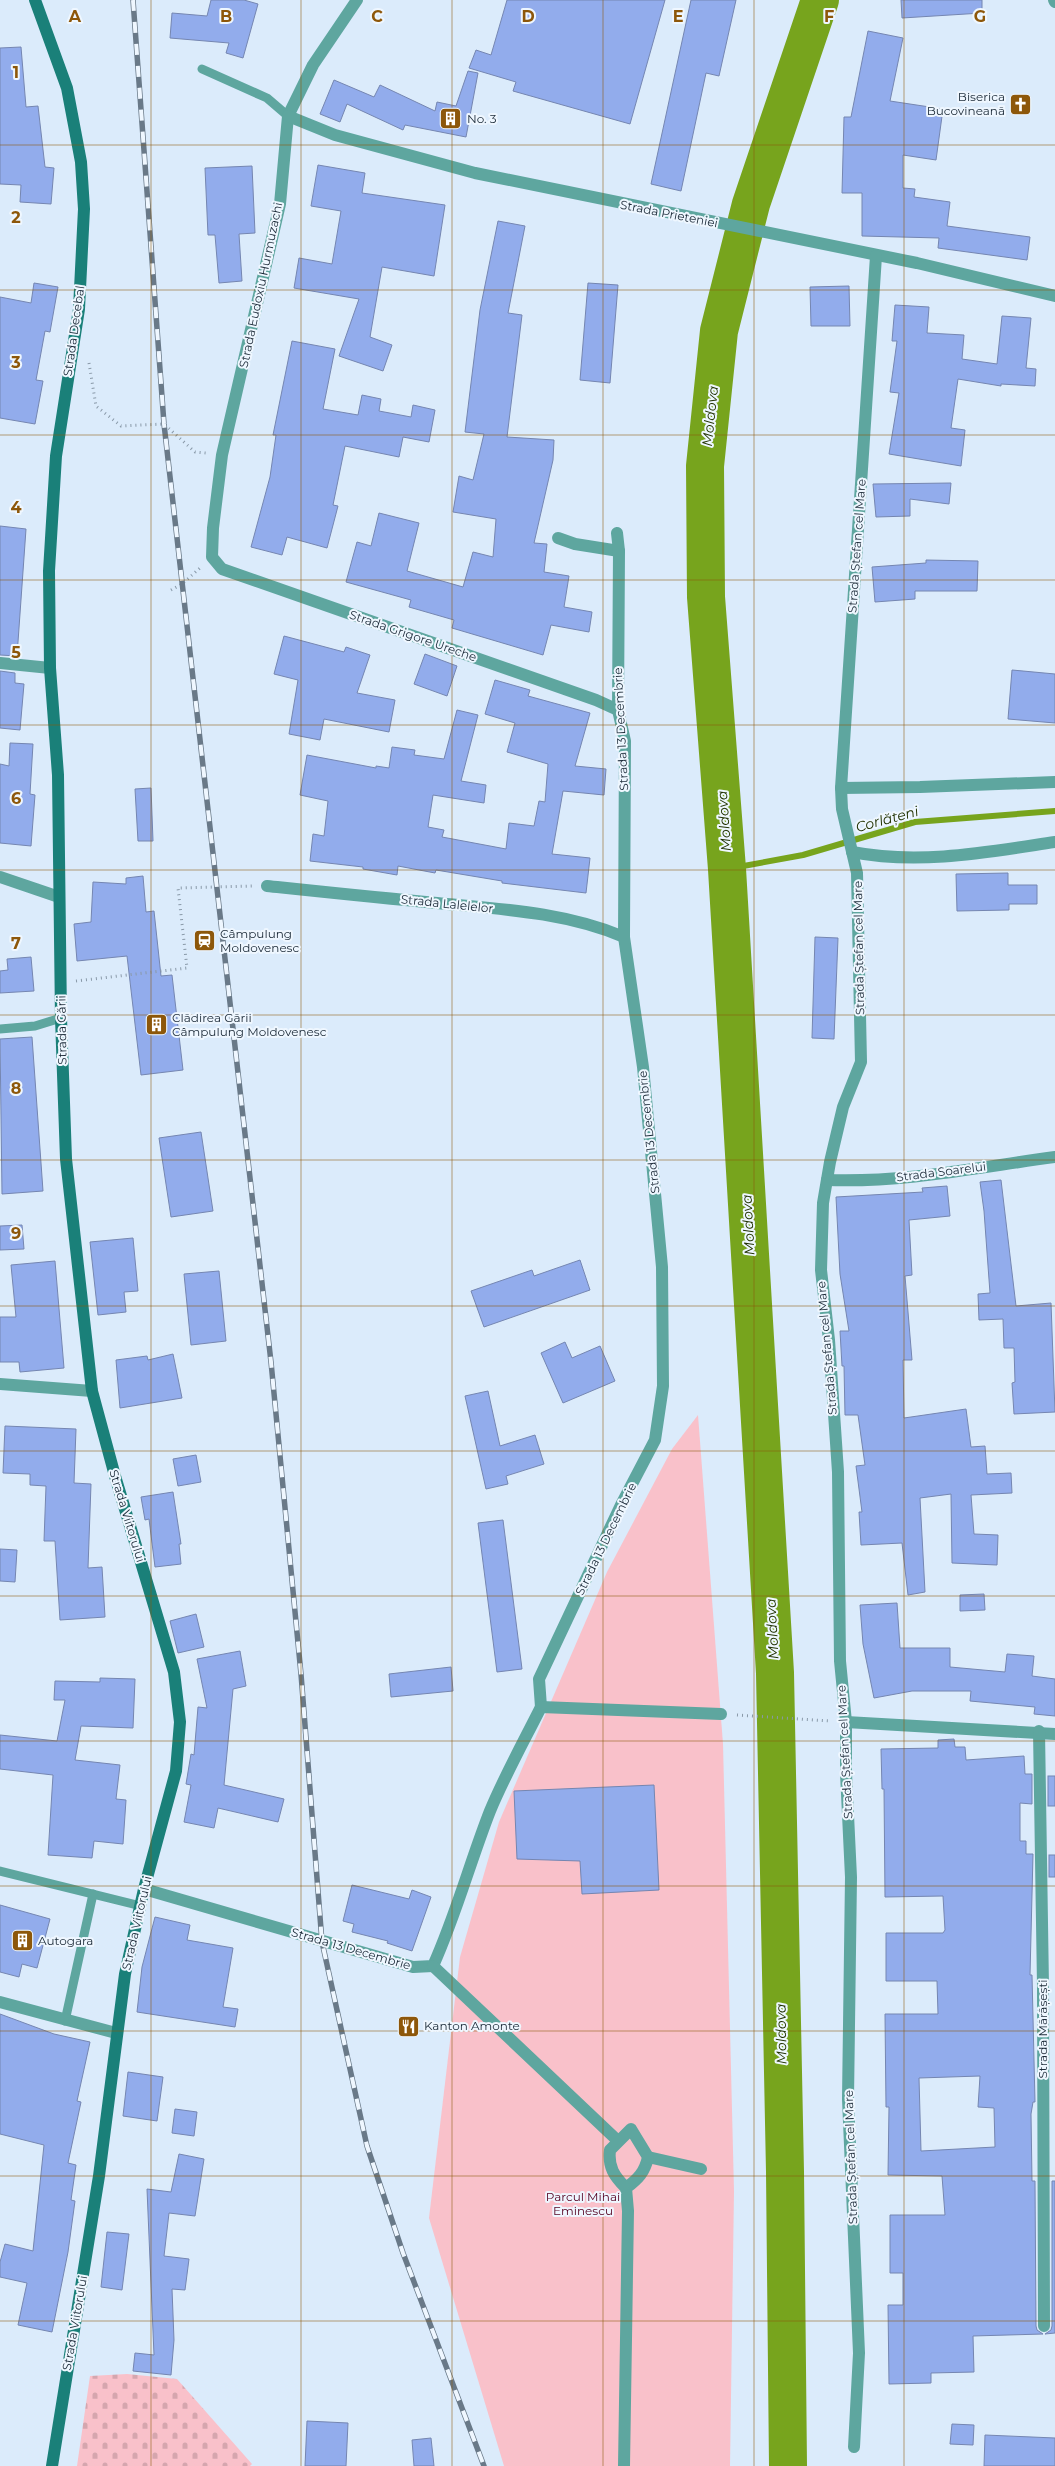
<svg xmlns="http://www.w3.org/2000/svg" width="1055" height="2466" viewBox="0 0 1055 2466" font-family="Montserrat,sans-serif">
<defs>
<pattern id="cemetery-stones" width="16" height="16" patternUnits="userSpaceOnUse" patternTransform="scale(1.25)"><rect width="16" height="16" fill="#f9c1ca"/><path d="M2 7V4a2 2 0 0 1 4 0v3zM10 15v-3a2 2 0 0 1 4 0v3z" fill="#d5a6ae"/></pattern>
</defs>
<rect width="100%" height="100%" fill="#dbebfb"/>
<polygon fill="#f9c1ca" points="698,1415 723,1744 734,2191 730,2466 504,2466 429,2218 460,1957 499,1822 607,1572 672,1449"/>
<polygon fill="url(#cemetery-stones)" points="127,2374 177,2379 252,2464 250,2466 77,2466 90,2376"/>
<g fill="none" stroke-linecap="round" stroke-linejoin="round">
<polyline stroke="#77a41d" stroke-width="6" points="727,869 803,855 915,822 1055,811"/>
<polyline stroke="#77a41d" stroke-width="38" points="788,2466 785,2172 775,1673 727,869 706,597 705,466 719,331 751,204 820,0"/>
</g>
<g fill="#92acec" stroke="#7586b1" fill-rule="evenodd">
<polygon points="211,0 244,0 258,4 243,58 226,53 229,43 170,38 172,13 207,16"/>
<polygon points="507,0 665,0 630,124 513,91 516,82 469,68 476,50 491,55"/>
<polygon points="691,0 736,0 719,76 706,73 681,191 651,184"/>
<polygon points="901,0 982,0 982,13 902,18"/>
<polygon points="868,31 903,38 890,101 943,109 936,160 903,155 903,188 915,189 914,197 950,202 947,226 1030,237 1027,260 938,248 939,238 862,236 862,193 842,193 844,117 851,117"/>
<polygon points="21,47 26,107 38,106 45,167 54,168 51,204 20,202 21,185 0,184 0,48"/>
<polygon points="468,71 478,73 466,137 405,125 403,130 347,104 340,122 320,114 334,80 374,97 380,85 435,111 437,102 456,106"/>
<polygon points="318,165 365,173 362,193 445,205 434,276 382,267 370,337 392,345 383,371 339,356 359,299 294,288 299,258 332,264 341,211 311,206"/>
<polygon points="252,166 255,233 239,234 242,281 219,283 215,235 208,235 205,168"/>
<polygon points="498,221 525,226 508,313 522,315 507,437 554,440 553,460 534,543 547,544 544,572 569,576 564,607 592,612 589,632 551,625 543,655 452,628 454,620 409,607 411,600 346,582 357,542 371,546 379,513 419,523 407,571 463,587 473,552 493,557 496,519 453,512 459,476 473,480 484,434 465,432 480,310"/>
<polygon points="34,283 58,287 50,332 45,331 36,380 43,381 35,424 0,418 0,297 31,303"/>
<polygon points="588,283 618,285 610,383 580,380"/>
<polygon points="849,286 850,326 811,326 810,287"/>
<polygon points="895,305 929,307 927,333 964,335 962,359 997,364 1002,316 1031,318 1026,368 1036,369 1035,386 1001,384 1001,386 958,379 951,428 965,430 961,466 889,454 899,393 890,392 897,341 892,341"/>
<polygon points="292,341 335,349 323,409 358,415 362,395 381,399 379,411 411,417 413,405 435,410 429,442 403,437 399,457 345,446 333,505 338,506 327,548 287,537 282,555 251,547 270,477 276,435 273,435"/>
<polygon points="951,483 949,504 910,499 910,516 876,517 873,484"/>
<polygon points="0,526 26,529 17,656 0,655"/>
<polygon points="926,560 978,561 977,591 915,591 915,599 875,602 872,567 926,563"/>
<polygon points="284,636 344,652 346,647 370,655 357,693 395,700 389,732 324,719 320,740 289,734 298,680 274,674"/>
<polygon points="425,654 457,666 447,696 414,684"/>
<polygon points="1012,670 1055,674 1055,723 1008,719"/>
<polygon points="0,671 15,673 15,683 24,684 20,730 0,728"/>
<polygon points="495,680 530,690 528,696 590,713 575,766 606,769 604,795 563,791 552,854 590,858 586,893 502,883 502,881 436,870 435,873 398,866 397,875 363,869 363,867 310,861 313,834 324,836 328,801 300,795 307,755 376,768 376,766 389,768 392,747 415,750 414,755 444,759 457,710 478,715 461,781 486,785 484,803 433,795 428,827 444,830 442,837 506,849 509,823 534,826 539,801 545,802 548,764 507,752 515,723 485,714"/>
<polygon points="10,743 33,744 30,794 35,795 31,846 0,843 0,764 9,766"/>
<polygon points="151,788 153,841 138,841 135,789"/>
<polygon points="1008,873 1008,885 1037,885 1037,904 1009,904 1009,910 957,911 956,874"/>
<polygon points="143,876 146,912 154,911 161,976 172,975 183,1070 141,1075 127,956 77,961 74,924 91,922 93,882 126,884 126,878"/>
<polygon points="815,937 838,938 834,1039 812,1038"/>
<polygon points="31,957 34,991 0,993 0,971 8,970 7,959"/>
<polygon points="32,1037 43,1191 2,1194 0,1039"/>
<polygon points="201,1132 213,1211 171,1217 159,1138"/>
<polygon points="1001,1180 1016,1306 1051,1303 1055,1412 1014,1414 1012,1383 1015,1382 1014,1348 1004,1348 1003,1319 979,1320 978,1294 990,1293 984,1211 980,1182"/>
<polygon points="947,1186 950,1216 909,1220 912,1275 905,1276 912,1360 903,1360 904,1418 966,1409 971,1447 985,1446 987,1474 1011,1473 1012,1493 971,1495 974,1534 998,1535 997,1565 952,1563 951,1494 920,1498 925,1592 908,1595 902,1543 861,1545 859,1512 862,1512 856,1466 865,1465 858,1415 845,1415 844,1366 842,1366 840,1331 849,1331 840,1274 836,1197 923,1192 922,1188"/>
<polygon points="22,1225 24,1249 0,1250 0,1226"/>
<polygon points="133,1238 138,1291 124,1292 126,1312 98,1315 90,1242"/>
<polygon points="580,1260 590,1290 484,1327 471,1291 532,1270 534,1276"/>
<polygon points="55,1261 64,1368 20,1372 19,1362 0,1362 0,1317 16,1317 11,1265"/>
<polygon points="219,1271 226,1341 191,1345 184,1274"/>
<polygon points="565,1342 572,1358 600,1346 615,1381 563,1403 541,1353"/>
<polygon points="173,1354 182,1398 120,1408 116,1360 147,1356 148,1360"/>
<polygon points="488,1391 500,1446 535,1435 544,1464 506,1476 508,1484 486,1489 465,1396"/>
<polygon points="5,1426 76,1429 74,1483 91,1484 88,1568 102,1567 105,1617 60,1620 55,1541 44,1541 46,1486 30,1485 30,1474 3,1473"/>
<polygon points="196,1455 201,1482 178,1486 173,1459"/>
<polygon points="173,1492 181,1544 179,1544 181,1564 155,1567 149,1519 145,1520 141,1497"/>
<polygon points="503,1520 522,1669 497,1672 478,1523"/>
<polygon points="0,1549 17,1550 15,1582 0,1581"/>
<polygon points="984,1594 985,1610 960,1611 960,1595"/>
<polygon points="897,1603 900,1648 950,1648 950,1667 1005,1672 1007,1654 1034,1656 1032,1676 1055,1679 1055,1716 1034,1714 1035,1707 970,1701 971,1691 912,1691 874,1698 863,1644 860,1605"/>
<polygon points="196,1614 204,1647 178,1653 170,1621"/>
<polygon points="240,1651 246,1686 233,1689 224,1785 284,1799 278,1822 218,1808 214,1828 184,1822 191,1785 186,1784 191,1754 194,1755 198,1707 207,1708 197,1659"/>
<polygon points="451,1667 453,1691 391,1697 389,1674"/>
<polygon points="100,1678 135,1679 133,1728 81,1726 75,1760 120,1765 116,1799 126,1800 123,1844 94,1841 92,1858 48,1855 53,1775 0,1769 0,1735 57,1741 65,1700 54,1700 55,1681 100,1682"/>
<path d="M954,1739L955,1747H965L966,1760L1024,1756L1025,1774H1032V1804L1020,1803V1841H1026V1854H1033L1030,1975H1032L1035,2102H1033L1031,2114L1032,2181H1035L1036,2326L1037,2330L1043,2334L973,2336L974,2372L931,2373V2383L889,2384L888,2305H903V2273H890V2215H945L942,2176L888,2175L889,2107H886L885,2014H938L937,1981H886V1933H943L945,1930L943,1896L885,1897L884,1789H882L881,1749L938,1748V1740ZM980,2076L978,2107L994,2108L995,2147L921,2151L919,2078Z"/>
<rect x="1048" y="1776" width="7" height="30"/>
<polygon points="654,1785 659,1890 582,1894 580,1861 517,1859 514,1791"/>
<rect x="1049" y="1855" width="6" height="22"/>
<polygon points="352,1885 409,1899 412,1890 431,1897 412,1951 387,1943 388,1941 352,1932 354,1924 343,1921"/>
<polygon points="0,1905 50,1919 37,1968 22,1964 19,1977 0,1972"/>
<polygon points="155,1917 190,1925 187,1940 233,1948 223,2007 238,2009 235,2027 137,2012 142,1967"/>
<polygon points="0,2014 54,2034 90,2042 77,2101 81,2102 68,2163 76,2165 71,2200 75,2201 68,2252 52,2332 18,2325 27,2283 0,2277 0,2262 5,2244 33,2251 44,2145 0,2134"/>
<polygon points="128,2072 163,2077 157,2121 123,2116"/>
<polygon points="175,2109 197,2112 194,2136 172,2133"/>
<polygon points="179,2154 204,2159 195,2216 169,2213 164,2256 189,2259 185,2290 172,2289 174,2340 171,2375 133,2371 135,2353 154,2355 147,2189 171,2192"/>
<polygon points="1052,2181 1055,2181 1055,2333 1045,2334 1051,2330 1052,2326"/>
<polygon points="107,2232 129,2234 122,2290 101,2287"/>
<polygon points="307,2421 348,2423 346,2466 305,2466"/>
<polygon points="952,2424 974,2425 973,2445 950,2444"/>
<polygon points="985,2435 1055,2438 1055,2466 984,2466"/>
<polygon points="431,2438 434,2466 414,2466 412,2440"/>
</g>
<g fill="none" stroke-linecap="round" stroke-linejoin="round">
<g stroke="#8999a8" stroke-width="3" stroke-dasharray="1 4" stroke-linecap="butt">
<polyline points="89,363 96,406 121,426 164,424 195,452 206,453"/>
<polyline points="171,590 182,584 200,568"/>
<polyline points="76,981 187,968 178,888 253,886"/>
<polyline points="737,1715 830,1721"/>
</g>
<g stroke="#5ea69f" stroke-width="9">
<polyline points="202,69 267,98 288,116"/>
<polyline points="0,1029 35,1026 61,1018"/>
<polyline points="0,1871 141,1906"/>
<polyline points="65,2021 93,1894"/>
</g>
<g stroke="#5ea69f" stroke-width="12">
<polyline points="357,0 313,65 288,116 280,204 222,455 213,528 212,557 222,569 596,700 618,710"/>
<polyline points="1054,0 1055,2"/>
<polyline points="288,116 335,135 475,173 917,263 1055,296"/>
<polyline points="558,538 575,544 619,551"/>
<polyline points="0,663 50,668"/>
<polyline points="841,788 920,787 1055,782"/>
<path d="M852,852C920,865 988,852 1055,842"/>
<polyline points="0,877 59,897"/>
<path d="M267,886C324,892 380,898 437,903C500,909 565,912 624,937"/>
<path d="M827,1180C903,1183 980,1167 1055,1157"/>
<polyline points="0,1384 92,1391"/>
<polyline points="541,1707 539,1679 621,1505 655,1440 663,1386 662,1267 643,1067 624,937 625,741 618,710 619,551 617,533"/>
<polyline points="846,1722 1055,1734"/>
<polyline points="1039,1731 1043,1986 1044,2326"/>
<path d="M144,1889L413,1967L433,1966C456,1915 470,1862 490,1811C505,1775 524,1741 541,1707L721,1714"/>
<polyline points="433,1966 617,2140"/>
<polyline points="0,2002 116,2033"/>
<polyline points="648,2157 701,2169"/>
<polyline points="854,2447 859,2353 848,2099 851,1877 846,1773 846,1722 840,1661 838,1472 829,1340 821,1270 823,1203 830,1162 843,1107 861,1062 857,873 842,809 841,788 876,256"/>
<path d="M624,2466L628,2211L626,2188C614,2176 608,2167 610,2150L631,2129L648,2157C645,2172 638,2179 626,2188"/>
</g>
<polyline stroke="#1a8079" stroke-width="12" points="35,0 67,88 81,162 84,209 79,309 56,456 49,571 50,668 58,775 61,1018 66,1159 92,1391 115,1476 174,1672 180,1722 176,1771 144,1889 125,1974 99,2176 52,2466"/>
<defs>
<polyline id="rail" points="133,0 164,424 271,1362 301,1674 322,1942 367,2146 403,2253 484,2466"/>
</defs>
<use href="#rail" stroke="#697988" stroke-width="5.5"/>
<use href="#rail" stroke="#eff7ff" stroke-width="4" stroke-dasharray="11" stroke-linecap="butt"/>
</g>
<path fill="none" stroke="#8d570a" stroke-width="1" stroke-opacity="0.55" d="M151,0V2466M301,0V2466M452,0V2466M603,0V2466M754,0V2466M904,0V2466M0,145H1055M0,290H1055M0,435H1055M0,580H1055M0,725H1055M0,870H1055M0,1015H1055M0,1160H1055M0,1306H1055M0,1451H1055M0,1596H1055M0,1741H1055M0,1886H1055M0,2031H1055M0,2176H1055M0,2321H1055"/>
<defs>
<symbol id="church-square" viewBox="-11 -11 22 22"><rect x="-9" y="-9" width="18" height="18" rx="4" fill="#8d570a" stroke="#eff7ff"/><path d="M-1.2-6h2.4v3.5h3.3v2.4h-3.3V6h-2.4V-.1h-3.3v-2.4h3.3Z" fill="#fff"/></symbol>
<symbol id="building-square" viewBox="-11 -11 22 22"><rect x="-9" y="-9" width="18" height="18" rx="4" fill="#8d570a" stroke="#eff7ff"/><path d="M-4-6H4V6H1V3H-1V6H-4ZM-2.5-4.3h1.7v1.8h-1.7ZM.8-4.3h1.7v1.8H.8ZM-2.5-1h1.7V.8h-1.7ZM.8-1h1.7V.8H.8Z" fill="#fff"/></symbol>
<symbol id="station-square" viewBox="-11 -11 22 22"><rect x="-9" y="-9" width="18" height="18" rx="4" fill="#8d570a" stroke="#eff7ff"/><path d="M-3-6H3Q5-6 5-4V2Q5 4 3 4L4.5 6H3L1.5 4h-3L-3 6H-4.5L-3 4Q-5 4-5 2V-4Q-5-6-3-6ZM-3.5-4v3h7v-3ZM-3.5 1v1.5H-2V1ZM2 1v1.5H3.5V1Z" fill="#fff"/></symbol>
<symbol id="restaurant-square" viewBox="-11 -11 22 22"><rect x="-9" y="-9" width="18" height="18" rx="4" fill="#8d570a" stroke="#eff7ff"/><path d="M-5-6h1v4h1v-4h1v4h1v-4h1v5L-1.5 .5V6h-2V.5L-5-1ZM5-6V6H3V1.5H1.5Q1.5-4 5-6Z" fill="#fff"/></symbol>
</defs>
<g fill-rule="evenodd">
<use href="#church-square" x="1008" y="92" width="25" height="25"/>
<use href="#building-square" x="438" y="106" width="25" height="25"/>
<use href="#station-square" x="192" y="928" width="25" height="25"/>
<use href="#building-square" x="144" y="1012" width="25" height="25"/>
<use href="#building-square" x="10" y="1928" width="25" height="25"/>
<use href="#restaurant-square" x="396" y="2014" width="25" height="25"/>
</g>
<g text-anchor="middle" stroke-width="4" stroke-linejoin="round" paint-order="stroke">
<g font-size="12" fill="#1a2937" stroke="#eff7ff" text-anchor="start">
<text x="1005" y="101" text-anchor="end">Biserica<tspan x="1005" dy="14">Bucovineană</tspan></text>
<text x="467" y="123">No. 3</text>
<text x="220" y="938">Câmpulung<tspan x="220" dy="14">Moldovenesc</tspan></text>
<text x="172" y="1022">Clădirea Gării<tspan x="172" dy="14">Câmpulung Moldovenesc</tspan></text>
<text x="38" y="1945">Autogara</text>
<text x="424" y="2030">Kanton Amonte</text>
</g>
<g font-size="12" fill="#1a2937" stroke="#eff7ff">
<text transform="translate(669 214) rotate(11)" y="4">Strada Prieteniei</text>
<text transform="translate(261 285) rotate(-78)" y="4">Strada Eudoxiu Hurmuzachi</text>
<text transform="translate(74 331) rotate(-82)" y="4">Strada Decebal</text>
<text transform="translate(857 546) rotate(-86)" y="4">Strada Ștefan cel Mare</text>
<text transform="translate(413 636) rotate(19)" y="4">Strada Grigore Ureche</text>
<text transform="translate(621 729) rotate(-93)" y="4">Strada 13 Decembrie</text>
<text transform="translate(447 904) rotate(6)" y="4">Strada Lalelelor</text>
<text transform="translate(859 948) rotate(-91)" y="4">Strada Ștefan cel Mare</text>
<text transform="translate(62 1030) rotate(-91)" y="4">Strada Gării</text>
<text transform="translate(649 1132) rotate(-96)" y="4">Strada 13 Decembrie</text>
<text transform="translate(941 1172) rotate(-7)" y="4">Strada Soarelui</text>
<text transform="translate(827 1348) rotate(-95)" y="4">Strada Ștefan cel Mare</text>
<text transform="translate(127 1516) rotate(73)" y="4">Strada Viitorului</text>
<text transform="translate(606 1539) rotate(-64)" y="4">Strada 13 Decembrie</text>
<text transform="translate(845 1752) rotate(-93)" y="4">Strada Ștefan cel Mare</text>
<text transform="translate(137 1923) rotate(-77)" y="4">Strada Viitorului</text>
<text transform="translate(351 1949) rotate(16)" y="4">Strada 13 Decembrie</text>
<text transform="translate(1043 2029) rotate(-90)" y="4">Strada Mărășești</text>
<text transform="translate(851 2157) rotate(-92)" y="4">Strada Ștefan cel Mare</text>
<text transform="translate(75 2323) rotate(-80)" y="4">Strada Viitorului</text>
</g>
<g font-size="12" fill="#540020" stroke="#eff7ff">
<text x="583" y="2201">Parcul Mihai<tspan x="583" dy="14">Eminescu</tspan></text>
</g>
<g font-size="14" font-style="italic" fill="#203100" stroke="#eff7ff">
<text transform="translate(710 416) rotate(-84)" y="5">Moldova</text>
<text transform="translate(887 819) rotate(-15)" y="5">Corlățeni</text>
<text transform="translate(724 821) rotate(-94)" y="5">Moldova</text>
<text transform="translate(748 1225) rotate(-93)" y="5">Moldova</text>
<text transform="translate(772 1629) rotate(-93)" y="5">Moldova</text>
<text transform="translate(781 2034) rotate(-91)" y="5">Moldova</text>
</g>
</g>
<g font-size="16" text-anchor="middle" font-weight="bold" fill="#8d570a" stroke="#eff7ff" stroke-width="4" stroke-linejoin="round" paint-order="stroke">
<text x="75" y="22">A</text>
<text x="226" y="22">B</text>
<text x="377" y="22">C</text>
<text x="528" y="22">D</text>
<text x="678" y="22">E</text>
<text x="829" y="22">F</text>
<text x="980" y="22">G</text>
<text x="16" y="78">1</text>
<text x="16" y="223">2</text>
<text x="16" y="368">3</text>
<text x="16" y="513">4</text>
<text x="16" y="658">5</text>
<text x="16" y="804">6</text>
<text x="16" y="949">7</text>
<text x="16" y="1094">8</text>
<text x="16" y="1239">9</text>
</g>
</svg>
